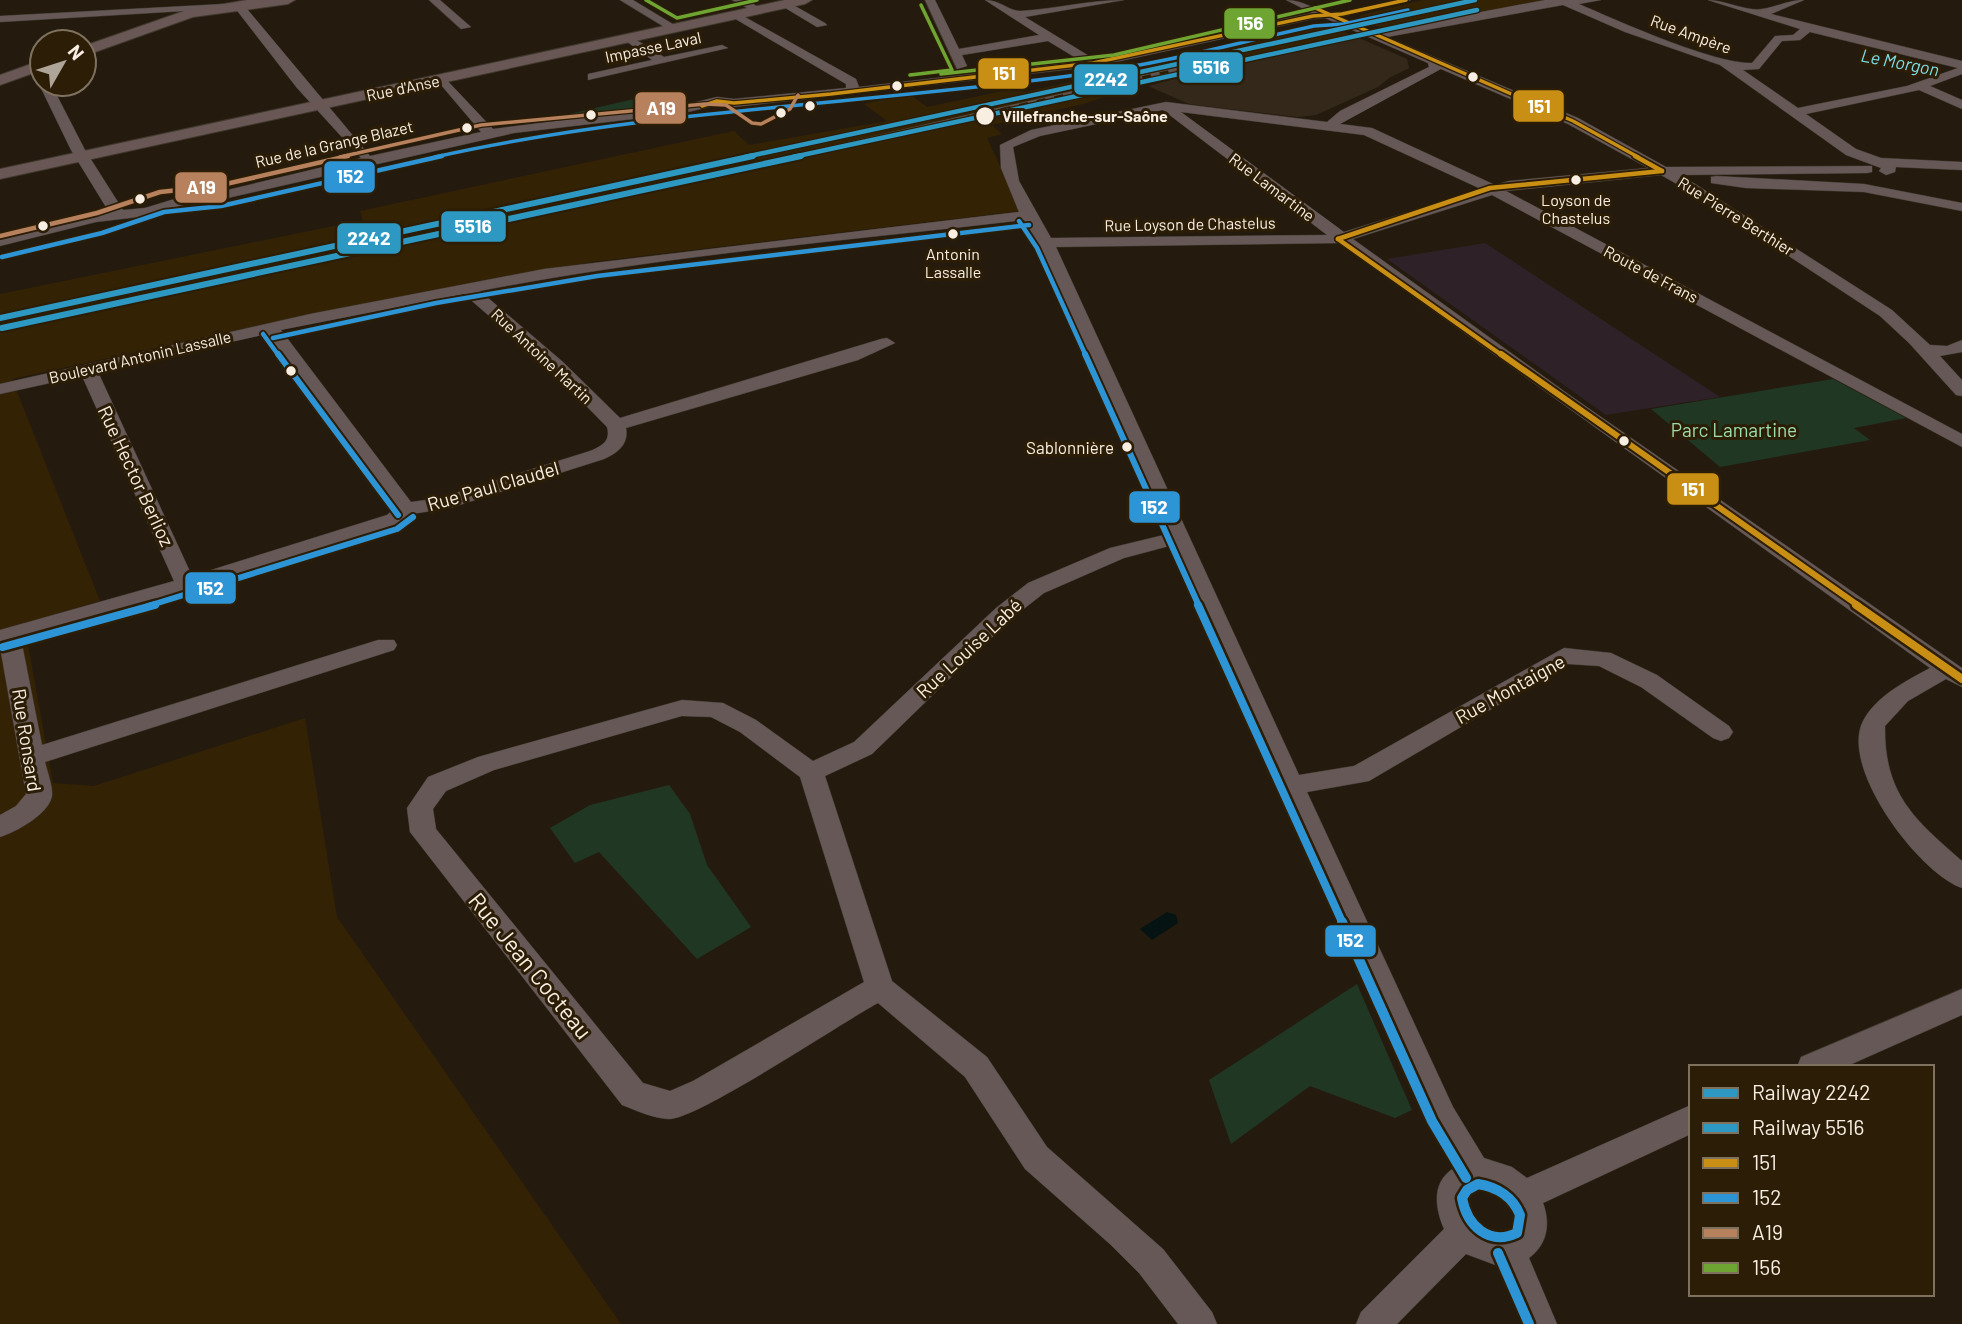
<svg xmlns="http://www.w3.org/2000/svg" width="1962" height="1324" viewBox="0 0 1962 1324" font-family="Barlow,sans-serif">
<rect width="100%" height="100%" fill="#241b0e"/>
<polygon fill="#33281a" points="1357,37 1407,59 1409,68 1389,78 1378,87 1316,115 1298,117 1189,104 1148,86 1243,61 1241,59"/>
<g fill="#342205">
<polygon points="1423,0 1539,0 1540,3 1394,30 1362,23 1360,15"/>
<polygon points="1321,23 1357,37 1174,74 1083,104 992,125 1002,134 987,138 1021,211 591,262 327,311 12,379 100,601 24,623 53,783 94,786 305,718 337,917 621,1324 0,1324 0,294 363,220 360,211 734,131 749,145 887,121 864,104 909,94 927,107 1017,88 1024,92 1216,51"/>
</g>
<polygon fill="#2f2128" points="1485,243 1720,397 1606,415 1387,259"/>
<g fill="#203724">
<polygon points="634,99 649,109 577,117 569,114"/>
<polygon points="1833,379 1906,418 1854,428 1870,440 1720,467 1651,409"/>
<polygon points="669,785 690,814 707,865 751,927 697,959 599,852 575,863 550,828 590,805"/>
<polygon points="1357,984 1412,1110 1395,1118 1310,1086 1231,1144 1209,1080"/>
</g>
<polygon fill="#051313" points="1167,912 1176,915 1178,923 1152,940 1140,929"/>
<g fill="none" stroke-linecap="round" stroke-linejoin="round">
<defs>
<g id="minor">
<polygon points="429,0 440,0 471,27 461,29"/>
<polygon points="620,0 633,0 681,29 671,31"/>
<polygon points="732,0 746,0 764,10 755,12"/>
<path d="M925,0H935L959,49L1039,35L985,0C1000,0 1009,11 1020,11C1055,9 1089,0 1124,0L1025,17L1094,59L1312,13L1286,0C1302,0 1313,9 1328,12C1352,15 1385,0 1411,0L1341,17L1375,32L1545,0H1601L1579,4C1618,21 1714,64 1752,63L1775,36L1793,35L1800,29L1708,0C1724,0 1748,12 1762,9C1777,7 1788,0 1804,0L1771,14L1962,61V74L1930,86L1962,100V109L1919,90L1806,114L1856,149L1881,158L1962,162V170L1896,167L1895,172L1886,175L1879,171L1881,168L1846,155L1720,65L1625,32L1563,5L1387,37L1578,118L1666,167L1872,166V172L1867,173L1681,175L1892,310L1930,345L1947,346L1962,340V352L1940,356L1962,380V396L1956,395L1909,343L1880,316L1696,195L1661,175L1506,191L1962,434V447L1492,195L1353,239L1568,394L1962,668V687L1946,679L1908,701L1885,726C1884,794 1914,819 1962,861V888C1920,874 1839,768 1863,721C1876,696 1906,681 1930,668L1339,243L1056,247L1299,775L1354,766L1564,648L1611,653L1657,675L1729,726L1733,732L1729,738L1721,741L1713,738L1641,687L1599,666L1568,664L1369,781L1307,792L1453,1107L1484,1158L1512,1167L1527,1178L1691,1105V1134L1543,1203C1551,1224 1547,1245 1529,1258L1557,1324H1523L1498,1266L1466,1254L1397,1324H1356L1361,1312L1444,1229C1435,1208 1431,1182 1454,1168L1431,1127L1173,545L1124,558L1044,593L1012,618L872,754L825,776L892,981L987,1057L1047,1147L1163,1249L1212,1312L1217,1324H1178L1139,1273L1111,1245L1025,1169L965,1077L878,1003C841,1023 698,1119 669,1119C655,1119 635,1110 622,1105L410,832L407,808L428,777L478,757L682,700L723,703L756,720L813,761L854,742L996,608L1028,583L1110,548L1168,534L1038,243L1024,220C843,241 659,256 480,291L563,362L620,418L881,339L887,338L895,343L858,360L626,428C629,444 618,453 604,459L450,508L412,514L401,523L194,590L21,639L42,745L378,640H394L397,645L394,650L45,762C47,771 53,786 52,796C49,814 16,832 0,837V815L16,806L26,794L0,647V630L174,581L82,376L0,394V384L310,314L544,269L1019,212L1001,168L1000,145L1031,130L1166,102L1327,122L1340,111L1429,67L1428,63L1325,18L1313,19L1102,65L1097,70L1090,67L734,107L717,105L684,113L514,133L219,200L196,201L147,216L96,222L0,246V236L109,212L71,150L39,84L42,81V84H51L85,150L123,210L145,208L207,189L219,192L361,158L297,88L235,8L0,22V16L242,3L370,156L481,132L436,79L442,75L493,129L684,105L717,97L734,99L846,88V84L732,17L731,15L736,12L856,79L859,87L1081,61L1048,41L962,55L967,66L957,69ZM1810,32L1958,68L1907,86L1798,108L1743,70L1759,69L1782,41L1800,40ZM1441,69L1568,124L1648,168L1509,181L1495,185L1372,128L1340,124ZM1163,110L1327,235L1051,238L1019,181L1013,147L1040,136ZM1181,112L1364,135L1481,189L1344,232ZM464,294L551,370L607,427C611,441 602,446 590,451L440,498L411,502L281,330ZM267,334L395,508L387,515L192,576L98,372ZM682,716L711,717L740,732L800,777L864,982L693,1081L670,1091L643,1083L436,829L433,809L446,791L494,770ZM1479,1188C1498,1190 1519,1208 1513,1228C1491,1241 1469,1219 1468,1198Z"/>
<polygon points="786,1 825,23 827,25 817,27 782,6 781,4"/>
<polygon points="630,36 664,57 722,45 728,48 588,80 588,74 652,60 626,41 626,37"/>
<polygon points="1716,176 1864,184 1962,203 1962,211 1864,192 1746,188 1711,183 1711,177"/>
<polygon points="1962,989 1962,1015 1845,1067 1797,1067 1801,1057"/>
</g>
<g id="major">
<polygon points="247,0 295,0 288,4 193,17 84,56 84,46 184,11"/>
<polygon points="785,0 812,0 805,4 0,179 0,169"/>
<polygon points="42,60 42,70 0,85 0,75"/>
</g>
</defs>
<use href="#minor" stroke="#40382d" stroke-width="1"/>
<use href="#major" stroke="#40382d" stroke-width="2"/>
<use href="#minor" fill="#655857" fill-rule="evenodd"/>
<use href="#major" fill="#685754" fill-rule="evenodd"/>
<defs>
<polyline id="rail-far1" points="791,157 1228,58"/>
<polyline id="rail" points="0,330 212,281 800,156"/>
</defs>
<use href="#rail-far1" stroke="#5e534d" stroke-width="4.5"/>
<use href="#rail" stroke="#5e534d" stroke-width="5"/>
<use href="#rail-far1" stroke="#2c1d06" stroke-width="2.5" stroke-dasharray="9" stroke-linecap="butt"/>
<use href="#rail" stroke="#2c1d06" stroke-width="3.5" stroke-dasharray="10" stroke-linecap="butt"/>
<defs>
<g id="bus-1-far3">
<polyline points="1315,8 1573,121 1638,157"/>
<polyline points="702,106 717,101 734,103 831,94 1093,63 1313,16 1342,14 1406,0"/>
</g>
<g id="bus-1-far2">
<polyline points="1635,156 1662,171"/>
<polyline points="1338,239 1503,356"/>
<polyline points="1338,239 1490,188 1662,171"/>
</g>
<polyline id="bus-1-far1" points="1501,354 1859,606"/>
<polyline id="bus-1" points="1856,605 1962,679"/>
<path id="bus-2-far4" d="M435,157C650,109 873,104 1091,73C1166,63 1240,42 1314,26L1344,24L1408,10"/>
<g id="bus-2-far3">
<polyline points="1019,221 1037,248 1086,356"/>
<polyline points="2,257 102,233 164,212 221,206 442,156"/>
<polyline points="263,334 279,356"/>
<polyline points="273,338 436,303 597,276 1029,225"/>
</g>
<g id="bus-2-far2">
<polyline points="278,354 398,515"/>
<polyline points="1085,354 1199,606"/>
<polyline points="148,606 397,529 413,517"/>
</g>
<g id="bus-2-far1">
<polyline points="1198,605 1343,924"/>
<polyline points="3,647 155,605"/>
</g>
<g id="bus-2">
<polyline points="1342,922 1432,1121 1466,1178"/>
<path d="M1478,1184C1497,1187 1513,1197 1520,1215L1517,1233C1489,1246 1467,1226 1462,1198L1467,1190Z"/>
<polyline points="1498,1253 1529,1324"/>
</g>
<polyline id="bus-3-far1" points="340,157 481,125 705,104 726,105 752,123 761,124 790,109 798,95"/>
<polyline id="bus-3" points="0,236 97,213 160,192 217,186 348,156"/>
<g id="bus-4">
<polyline points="646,0 677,18 757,0"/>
<polyline points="941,74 1114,55 1350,0"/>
<polyline points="910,75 952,70 921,5"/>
</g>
</defs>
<use href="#bus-1-far3" stroke="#2c1d06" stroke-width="6"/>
<use href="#bus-1-far2" stroke="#2c1d06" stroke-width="8"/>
<use href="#bus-1-far1" stroke="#2c1d06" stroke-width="10"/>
<use href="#bus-1" stroke="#2c1d06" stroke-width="13"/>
<use href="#bus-2-far4" stroke="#2c1d06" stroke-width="6"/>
<use href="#bus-2-far3" stroke="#2c1d06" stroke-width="8"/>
<use href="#bus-2-far2" stroke="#2c1d06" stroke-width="10"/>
<use href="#bus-2-far1" stroke="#2c1d06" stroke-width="13"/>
<use href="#bus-2" stroke="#2c1d06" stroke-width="15"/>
<use href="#bus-3-far1" stroke="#2c1d06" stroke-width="6"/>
<use href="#bus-3" stroke="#2c1d06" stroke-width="8"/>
<use href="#bus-4" stroke="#2c1d06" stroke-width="6"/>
<use href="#bus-1-far3" stroke="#c98f15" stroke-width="3.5"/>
<use href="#bus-1-far2" stroke="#c98f15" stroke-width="4.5"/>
<use href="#bus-1-far1" stroke="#c98f15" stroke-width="6"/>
<use href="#bus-1" stroke="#c98f15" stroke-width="8"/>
<use href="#bus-2-far4" stroke="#2d94d5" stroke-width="3.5"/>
<use href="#bus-2-far3" stroke="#2d94d5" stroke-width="4.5"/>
<use href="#bus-2-far2" stroke="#2d94d5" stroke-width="6"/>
<use href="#bus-2-far1" stroke="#2d94d5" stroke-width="8"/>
<use href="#bus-2" stroke="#2d94d5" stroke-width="10"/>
<use href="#bus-3-far1" stroke="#b6815c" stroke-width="3.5"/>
<use href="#bus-3" stroke="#b6815c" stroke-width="4.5"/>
<use href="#bus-4" stroke="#6da432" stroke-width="3.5"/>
<defs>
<polyline id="rail-1-far1" points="745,157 1475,0"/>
<polyline id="rail-1" points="0,318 753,156"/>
<polyline id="rail-2-far1" points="793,157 1477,10"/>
<polyline id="rail-2" points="2,328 801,156"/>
</defs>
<use href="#rail-1-far1" stroke="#2c1d06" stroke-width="7"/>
<use href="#rail-1" stroke="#2c1d06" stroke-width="10"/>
<use href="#rail-2-far1" stroke="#2c1d06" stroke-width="7"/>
<use href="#rail-2" stroke="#2c1d06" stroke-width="10"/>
<use href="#rail-1-far1" stroke="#2d99c2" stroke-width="4.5"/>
<use href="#rail-1" stroke="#2d99c2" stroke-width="6"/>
<use href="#rail-2-far1" stroke="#2d99c2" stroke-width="4.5"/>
<use href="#rail-2" stroke="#2d99c2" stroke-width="6"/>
</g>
<g fill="#f8eee1" stroke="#2c1d06" stroke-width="2.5">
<circle cx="1473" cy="77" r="6"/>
<circle cx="897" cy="86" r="6"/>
<circle cx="810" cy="106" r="6"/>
<circle cx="781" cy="113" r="6"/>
<circle cx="591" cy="115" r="6"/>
<circle cx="985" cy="116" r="10"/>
<circle cx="467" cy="128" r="6"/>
<circle cx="1576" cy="180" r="6"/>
<circle cx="140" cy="199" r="6"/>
<circle cx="43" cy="226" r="6"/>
<circle cx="953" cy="234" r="6"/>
<circle cx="291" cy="371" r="6"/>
<circle cx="1624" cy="441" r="6"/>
<circle cx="1127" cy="447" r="6"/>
</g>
<g text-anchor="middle" stroke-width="6" stroke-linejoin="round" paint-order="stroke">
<g font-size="16" fill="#f8eee1" stroke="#2c1d06">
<text transform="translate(1691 34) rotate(20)" y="6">Rue Ampère</text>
<text transform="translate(653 47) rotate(-12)" y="6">Impasse Laval</text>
<text transform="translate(403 88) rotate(-12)" y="6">Rue d'Anse</text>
<text transform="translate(334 144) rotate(-13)" y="6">Rue de la Grange Blazet</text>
<text transform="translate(1272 187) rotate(37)" y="6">Rue Lamartine</text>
<text transform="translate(1736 216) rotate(32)" y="6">Rue Pierre Berthier</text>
<text transform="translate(1190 224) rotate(-1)" y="6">Rue Loyson de Chastelus</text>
<text transform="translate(1651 274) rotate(28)" y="6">Route de Frans</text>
<text transform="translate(542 356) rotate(43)" y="6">Rue Antoine Martin</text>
<text transform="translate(140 357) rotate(-13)" y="6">Boulevard Antonin Lassalle</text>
</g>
<g font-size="16" font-weight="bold" fill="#f8eee1" stroke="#2c1d06" text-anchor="start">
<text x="1002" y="122">Villefranche-sur-Saône</text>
</g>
<g font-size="16" fill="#f8eee1" stroke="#2c1d06">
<text x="1576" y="206">Loyson de<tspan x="1576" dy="18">Chastelus</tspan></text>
<text x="953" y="260">Antonin<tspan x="953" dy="18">Lassalle</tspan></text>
</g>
<g font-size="17" fill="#f8eee1" stroke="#2c1d06" text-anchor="end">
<text x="1114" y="454">Sablonnière</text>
</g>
<g font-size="18" font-style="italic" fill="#7ddee8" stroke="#2c1d06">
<text transform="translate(1900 63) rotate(11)" y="6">Le Morgon</text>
</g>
<g font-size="19" fill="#9edeae" stroke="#2c1d06">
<text x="1734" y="437">Parc Lamartine</text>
</g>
<g font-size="19" fill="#f8eee1" stroke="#2c1d06">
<text transform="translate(136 476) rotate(65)" y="7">Rue Hector Berlioz</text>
<text transform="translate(493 486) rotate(-16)" y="7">Rue Paul Claudel</text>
<text transform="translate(969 648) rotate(-43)" y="7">Rue Louise Labé</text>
<text transform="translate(1510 689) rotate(-29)" y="7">Rue Montaigne</text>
<text transform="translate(27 740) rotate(81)" y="7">Rue Ronsard</text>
</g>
<g font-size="23" fill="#f8eee1" stroke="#2c1d06">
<text transform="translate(530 966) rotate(51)" y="8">Rue Jean Cocteau</text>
</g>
</g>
<g stroke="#2c1d06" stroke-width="2.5">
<rect x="1223" y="7" width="53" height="33" rx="7" fill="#6da432"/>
<rect x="1178" y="51" width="66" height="33" rx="7" fill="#2d99c2"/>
<rect x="977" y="57" width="53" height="33" rx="7" fill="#c98f15"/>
<rect x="1073" y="63" width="66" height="33" rx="7" fill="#2d99c2"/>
<rect x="1512" y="89" width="53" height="34" rx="7" fill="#c98f15"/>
<rect x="634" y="91" width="53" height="34" rx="7" fill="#b6815c"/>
<rect x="323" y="160" width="53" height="34" rx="7" fill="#2d94d5"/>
<rect x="174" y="171" width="54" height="33" rx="7" fill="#b6815c"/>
<rect x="440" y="210" width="67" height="33" rx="7" fill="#2d99c2"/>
<rect x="336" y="222" width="66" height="33" rx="7" fill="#2d99c2"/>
<rect x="1666" y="472" width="54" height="34" rx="7" fill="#c98f15"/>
<rect x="1128" y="490" width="53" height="34" rx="7" fill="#2d94d5"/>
<rect x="184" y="571" width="53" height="34" rx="7" fill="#2d94d5"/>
<rect x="1324" y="924" width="53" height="34" rx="7" fill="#2d94d5"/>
</g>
<g font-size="19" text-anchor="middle" font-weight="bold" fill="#fff">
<text x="1250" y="30">156</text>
<text x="1211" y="74">5516</text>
<text x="1004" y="80">151</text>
<text x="1106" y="86">2242</text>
<text x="1539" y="113">151</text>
<text x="661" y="115">A19</text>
<text x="350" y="183">152</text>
<text x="201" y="194">A19</text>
<text x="473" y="233">5516</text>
<text x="369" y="245">2242</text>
<text x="1693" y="496">151</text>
<text x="1154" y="514">152</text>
<text x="210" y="595">152</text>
<text x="1350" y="947">152</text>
</g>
<rect x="1689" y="1065" width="245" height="231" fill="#2c1d06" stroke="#7e715e" stroke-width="2"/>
<rect x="1703" y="1088" width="35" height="10" fill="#2d99c2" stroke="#7e715e" stroke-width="2"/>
<text x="1752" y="1100" font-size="21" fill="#f8eee1">Railway 2242</text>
<rect x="1703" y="1123" width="35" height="10" fill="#2d99c2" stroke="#7e715e" stroke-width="2"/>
<text x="1752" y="1135" font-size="21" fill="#f8eee1">Railway 5516</text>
<rect x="1703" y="1158" width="35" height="10" fill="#c98f15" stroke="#7e715e" stroke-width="2"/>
<text x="1752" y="1170" font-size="21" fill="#f8eee1">151</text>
<rect x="1703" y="1193" width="35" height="10" fill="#2d94d5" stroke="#7e715e" stroke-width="2"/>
<text x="1752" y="1205" font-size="21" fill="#f8eee1">152</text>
<rect x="1703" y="1228" width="35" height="10" fill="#b6815c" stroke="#7e715e" stroke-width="2"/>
<text x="1752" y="1240" font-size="21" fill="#f8eee1">A19</text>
<rect x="1703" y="1263" width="35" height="10" fill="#6da432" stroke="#7e715e" stroke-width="2"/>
<text x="1752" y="1275" font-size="21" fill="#f8eee1">156</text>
<g transform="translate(63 63) rotate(51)"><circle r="33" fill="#2c1d06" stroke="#7e715e" stroke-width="2"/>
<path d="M0-5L12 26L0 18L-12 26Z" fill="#aea497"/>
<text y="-10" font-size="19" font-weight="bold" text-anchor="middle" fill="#f8eee1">N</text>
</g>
</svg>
